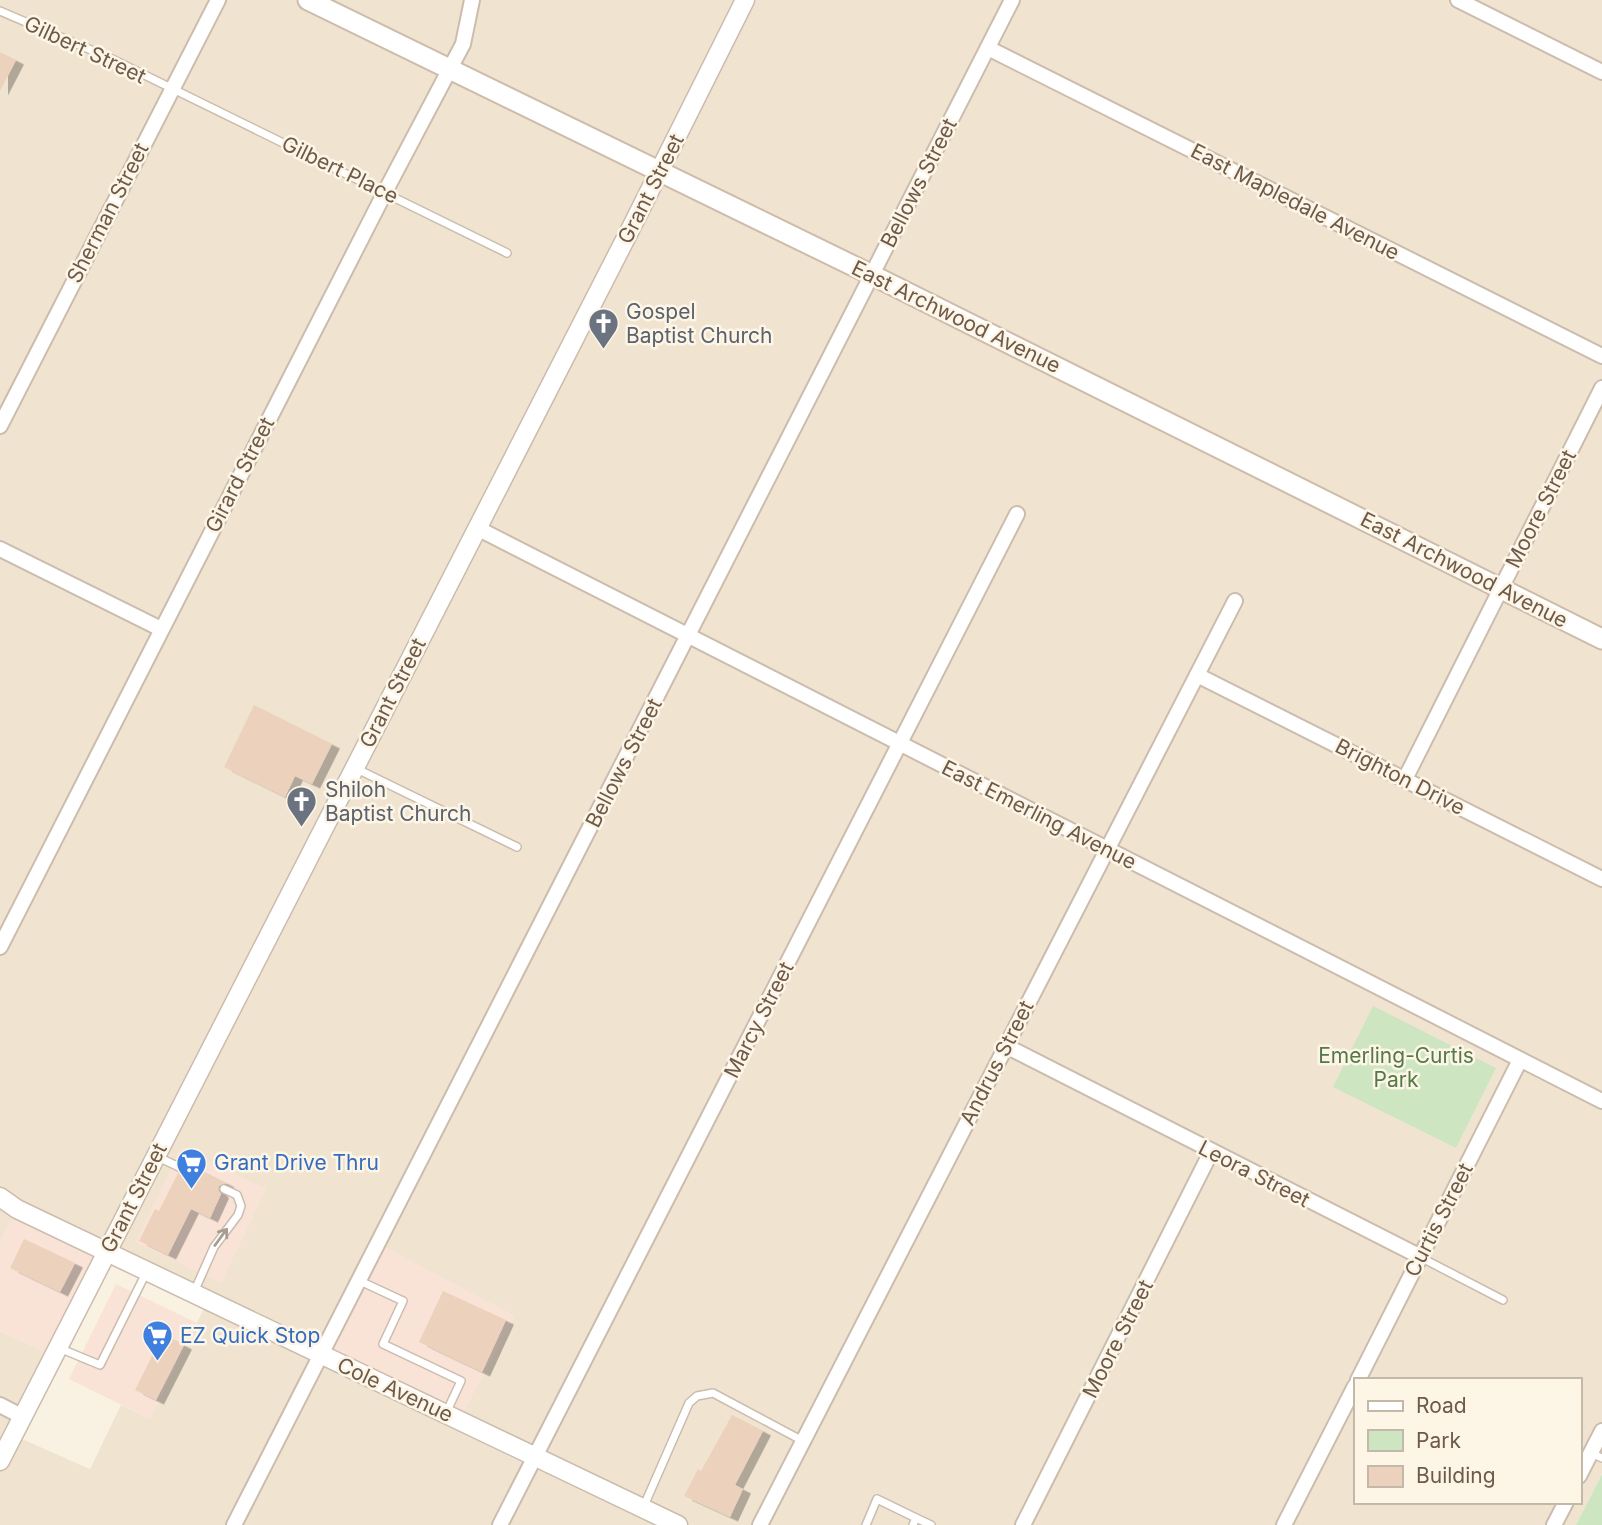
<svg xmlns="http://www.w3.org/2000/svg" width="1602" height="1525" viewBox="0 0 1602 1525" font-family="Inter,sans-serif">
<defs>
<filter id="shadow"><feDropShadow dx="8" dy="4.5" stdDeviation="0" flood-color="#0004"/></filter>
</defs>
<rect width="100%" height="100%" fill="#f9f2e2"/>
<path fill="#f0e4d1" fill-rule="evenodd" d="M0,0H1602V1474L1576,1525H0V1331L54,1356L13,1435L90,1469L121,1405L150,1419L208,1300L17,1210L0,1242ZM1355,1380H1579V1502H1355Z"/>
<g fill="#f9e3d6">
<polygon points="181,1148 266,1189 221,1283 136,1242"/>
<polygon points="17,1209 106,1251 54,1356 0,1331 0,1242"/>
<polygon points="379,1244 515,1316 459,1420 321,1355"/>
<polygon points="116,1284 197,1323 150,1419 69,1379"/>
</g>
<g fill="#cee5c2">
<polygon points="1373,1006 1496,1068 1456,1148 1333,1087"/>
<polygon points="1602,1474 1602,1525 1576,1525"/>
</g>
<g fill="#ecd2bc" filter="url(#shadow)">
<polygon points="0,52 16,60 0,91"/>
<polygon points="254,705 332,744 312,784 295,776 285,797 224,767"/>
<polygon points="184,1162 227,1183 219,1186 218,1190 221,1194 210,1218 191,1209 168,1255 139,1241 155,1209 159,1211 178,1173 186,1171 187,1167"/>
<polygon points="24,1239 75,1263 60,1292 10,1268"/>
<polygon points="443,1291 506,1320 482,1372 419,1342"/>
<polygon points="163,1334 184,1345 156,1400 135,1390"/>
<polygon points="732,1415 763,1431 735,1485 743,1489 730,1517 684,1496 698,1469 701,1471"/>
</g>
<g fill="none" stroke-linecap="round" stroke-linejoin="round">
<defs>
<g id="service">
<polyline points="0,11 112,59 507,253"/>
<polyline points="355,768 517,847"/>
<polyline points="156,1156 181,1168"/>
<polyline points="1420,1257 1503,1300"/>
<polyline points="360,1281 403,1301 383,1344 461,1381 446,1413"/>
<polyline points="194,1292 214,1247 238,1215 241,1206 237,1195 224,1189"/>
<polyline points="59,1348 100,1365 147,1271"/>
<polyline points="1591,1453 1602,1458"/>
<polyline points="643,1508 689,1403 697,1396 713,1393 803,1441"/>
<polyline points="866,1525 877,1499 916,1518"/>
<polyline points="913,1525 916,1518 931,1525"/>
</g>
<g id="minor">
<polyline points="1458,0 1602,72"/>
<polyline points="988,48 1602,356"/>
<polyline points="0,426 218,0"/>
<polyline points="477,528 1602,1101"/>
<polyline points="0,549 161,629"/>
<polyline points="1197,675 1602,879"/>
<polyline points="1405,779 1602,388"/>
<polyline points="0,947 385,192 463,44 472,0"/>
<polyline points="1006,1046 1419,1256"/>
<polyline points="1358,1380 1520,1060"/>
<polyline points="0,1405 23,1417"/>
<polyline points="1579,1476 1602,1431"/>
<polyline points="234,1525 1012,0"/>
<polyline points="500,1525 1017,514"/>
<polyline points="760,1525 1235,601"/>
<polyline points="1023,1525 1211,1152"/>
<polyline points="1284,1525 1355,1386"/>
<polyline points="1554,1525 1566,1502"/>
</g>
<g id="tertiary">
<polyline points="0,1197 17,1209 678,1525"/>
<polyline points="0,1461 631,228 745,0"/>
</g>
<polyline id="secondary" points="308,0 872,275 1602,639"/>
</defs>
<use href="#service" stroke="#cbbcad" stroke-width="10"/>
<use href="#minor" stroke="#cbbcad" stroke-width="18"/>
<use href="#tertiary" stroke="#cbbcad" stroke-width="21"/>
<use href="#secondary" stroke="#cebcaa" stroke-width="23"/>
<use href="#service" stroke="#fff" stroke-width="7"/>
<use href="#minor" stroke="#fff" stroke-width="14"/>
<use href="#tertiary" stroke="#fff" stroke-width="18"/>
<use href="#secondary" stroke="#fff" stroke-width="19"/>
</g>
<defs><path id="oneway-shaft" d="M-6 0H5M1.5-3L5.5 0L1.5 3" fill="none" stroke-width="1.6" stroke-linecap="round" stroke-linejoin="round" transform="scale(1.75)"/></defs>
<use stroke="#a89c93" href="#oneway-shaft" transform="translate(221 1237) rotate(-54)"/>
<defs>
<symbol id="church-pin" viewBox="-11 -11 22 30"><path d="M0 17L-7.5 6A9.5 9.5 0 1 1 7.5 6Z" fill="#6b7280" stroke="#fdf6e7"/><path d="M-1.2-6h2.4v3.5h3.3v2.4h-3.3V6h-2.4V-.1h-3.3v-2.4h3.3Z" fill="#fff"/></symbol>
<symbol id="supermarket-pin" viewBox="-11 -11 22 30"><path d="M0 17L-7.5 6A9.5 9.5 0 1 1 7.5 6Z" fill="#3f7fe0" stroke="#fdf6e7"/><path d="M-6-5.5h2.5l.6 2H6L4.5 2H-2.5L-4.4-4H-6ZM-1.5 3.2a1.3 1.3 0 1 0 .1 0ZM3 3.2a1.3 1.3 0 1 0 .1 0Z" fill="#fff"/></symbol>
</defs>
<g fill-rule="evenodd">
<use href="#church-pin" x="586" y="306" width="35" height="47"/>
<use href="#church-pin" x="284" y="784" width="35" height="47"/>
<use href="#supermarket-pin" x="174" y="1146" width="35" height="47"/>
<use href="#supermarket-pin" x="140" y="1318" width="35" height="47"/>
</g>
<g text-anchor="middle" stroke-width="5" stroke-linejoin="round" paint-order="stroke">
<g font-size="21" fill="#6e5a4b" stroke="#fdf6e7">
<text transform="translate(85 50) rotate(25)" y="7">Gilbert Street</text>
<text transform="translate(340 170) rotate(26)" y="7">Gilbert Place</text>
<text transform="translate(919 183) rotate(-63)" y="7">Bellows Street</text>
<text transform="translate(651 189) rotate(-63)" y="7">Grant Street</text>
<text transform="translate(1295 202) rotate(27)" y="7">East Mapledale Avenue</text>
<text transform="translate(108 213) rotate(-63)" y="7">Sherman Street</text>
<text transform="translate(956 317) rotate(26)" y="7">East Archwood Avenue</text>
<text transform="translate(240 475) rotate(-63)" y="7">Girard Street</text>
<text transform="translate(1541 509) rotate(-63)" y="7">Moore Street</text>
<text transform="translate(1464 570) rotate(27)" y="7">East Archwood Avenue</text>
<text transform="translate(393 693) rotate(-63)" y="7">Grant Street</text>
<text transform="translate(624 763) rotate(-63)" y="7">Bellows Street</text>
<text transform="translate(1400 777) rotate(27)" y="7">Brighton Drive</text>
<text transform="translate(1039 815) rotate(27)" y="7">East Emerling Avenue</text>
<text transform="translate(759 1020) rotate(-63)" y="7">Marcy Street</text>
<text transform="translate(997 1063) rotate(-63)" y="7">Andrus Street</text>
<text transform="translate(1254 1174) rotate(27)" y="7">Leora Street</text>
<text transform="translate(134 1198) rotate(-63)" y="7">Grant Street</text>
<text transform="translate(1439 1220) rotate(-63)" y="7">Curtis Street</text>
<text transform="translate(1118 1339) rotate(-63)" y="7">Moore Street</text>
<text transform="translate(395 1390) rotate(25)" y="7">Cole Avenue</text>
</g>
<g font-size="21" fill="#5b616d" stroke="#fdf6e7" text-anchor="start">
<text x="626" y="319">Gospel<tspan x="626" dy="24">Baptist Church</tspan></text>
<text x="325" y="797">Shiloh<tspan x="325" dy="24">Baptist Church</tspan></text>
</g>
<g font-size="21" fill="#547947" stroke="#fdf6e7">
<text x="1396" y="1063">Emerling-Curtis<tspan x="1396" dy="24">Park</tspan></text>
</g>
<g font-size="21" fill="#366cbe" stroke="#fdf6e7" text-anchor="start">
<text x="214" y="1170">Grant Drive Thru</text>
<text x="180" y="1343">EZ Quick Stop</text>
</g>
</g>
<rect x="1354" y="1378" width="228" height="126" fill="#fdf6e7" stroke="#c4b8a9" stroke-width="2"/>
<rect x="1368" y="1401" width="35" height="10" fill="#ffffff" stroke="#c4b8a9" stroke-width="2"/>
<text x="1416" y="1413" font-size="21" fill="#6e5a4b">Road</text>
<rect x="1368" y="1430" width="35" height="21" fill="#cee5c2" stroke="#c4b8a9" stroke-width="2"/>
<text x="1416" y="1448" font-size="21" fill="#6e5a4b">Park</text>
<rect x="1368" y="1466" width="35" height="21" fill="#ecd2bc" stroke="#c4b8a9" stroke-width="2"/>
<text x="1416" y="1483" font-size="21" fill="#6e5a4b">Building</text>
</svg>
